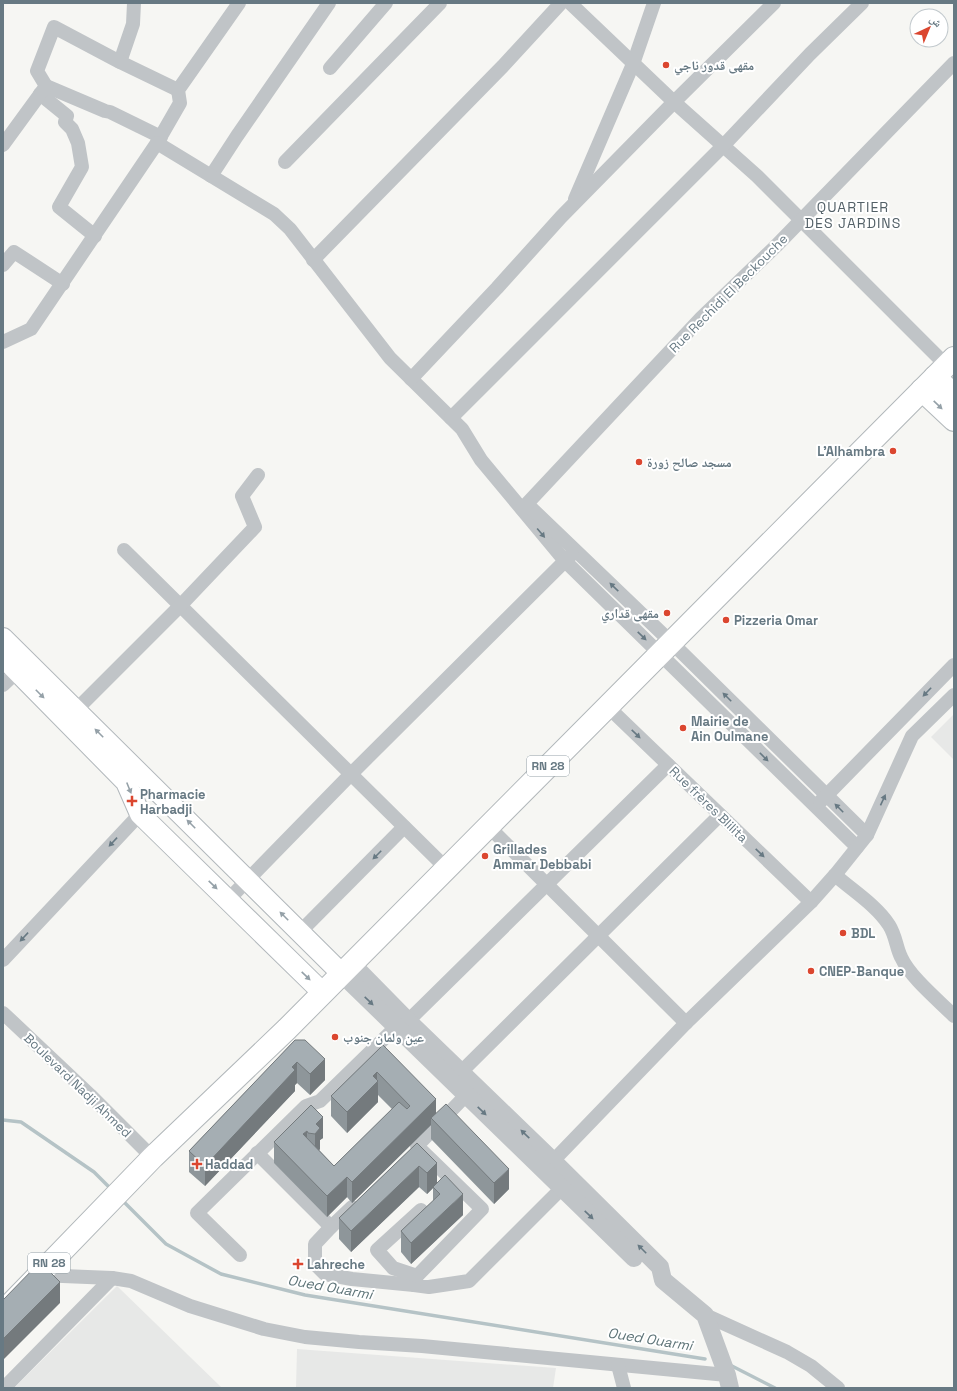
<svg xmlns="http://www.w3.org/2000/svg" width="957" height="1391" viewBox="0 0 957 1391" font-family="'Space Grotesk','Noto Naskh Arabic',sans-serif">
<rect width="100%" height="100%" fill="#f6f6f3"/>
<g fill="#e7e8e7">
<polygon points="954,714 954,760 931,737"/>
<polygon points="117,1286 222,1388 14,1388"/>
<polygon points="297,1349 556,1368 553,1388 296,1388"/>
</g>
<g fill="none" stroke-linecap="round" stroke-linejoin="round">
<g stroke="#b5c3c6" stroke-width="3.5">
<polyline points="3,1120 21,1122 94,1172 111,1189"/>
<polyline points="121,1199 166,1244 221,1274 305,1295 705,1359"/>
<polyline points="730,1365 775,1388"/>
</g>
<defs>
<g id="secondary">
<polyline points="3,638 341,973"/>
<polyline points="3,657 126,782 140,814 322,992"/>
</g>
<g id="primary">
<polyline points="935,377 954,395"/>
<polyline points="922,390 954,420"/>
<polyline points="3,1312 153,1157 287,1029 954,358"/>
</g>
</defs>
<use href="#secondary" stroke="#b2b8bc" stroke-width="22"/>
<use href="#primary" stroke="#b1b7ba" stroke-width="24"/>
<g stroke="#c0c4c7" stroke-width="14">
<polyline points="570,3 674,102 757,176 946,365"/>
<polyline points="120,62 133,24 134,3"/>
<polyline points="330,68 386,3"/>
<polyline points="46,86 105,111 110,112 161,137"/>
<polyline points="40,94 67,116 65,122 72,129 78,143 82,167 59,207 95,236"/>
<polyline points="157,143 180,103 178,90 239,3"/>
<polyline points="3,145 46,86 37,71 54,27 120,62 178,90"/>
<polyline points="285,162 440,3"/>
<polyline points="211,176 237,136 329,3"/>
<polyline points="575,199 633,64 654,3"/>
<polyline points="313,260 503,66 561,3"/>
<polyline points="3,265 14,252 63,284"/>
<polyline points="3,342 31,329 157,143 274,214 290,229 390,358 462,429 481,460 565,561 857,847"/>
<polyline points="411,379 497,288 561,217 674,102 774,3"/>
<polyline points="451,418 723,146 810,54 862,3"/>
<polyline points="528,505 671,642 867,835"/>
<polyline points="522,509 701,318 776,246 954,63"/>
<polyline points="124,550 446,868"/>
<polyline points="3,685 23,666"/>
<polyline points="608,707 811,902"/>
<polyline points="76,710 180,606 255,527 242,496 258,475"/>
<polyline points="820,802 954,665"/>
<polyline points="488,826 686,1023"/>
<path d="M835,875C853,891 876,905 889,925C896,936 896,947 901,957C910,977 938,1000 954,1016"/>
<polyline points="228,900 351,774 572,554"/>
<polyline points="300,932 404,827"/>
<polyline points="3,960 140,814"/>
<polyline points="3,1013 90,1095 145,1150 153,1157"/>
<polyline points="455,1078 720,815"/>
<polyline points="473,1088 417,1146 482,1209 417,1276 414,1285 429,1287 469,1281 569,1181"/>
<polyline points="257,1153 331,1227 352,1207"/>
<polyline points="553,1161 686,1023 811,902 835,875 867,835 912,736 954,695"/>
<polyline points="331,1227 315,1244 315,1264 325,1274 352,1279 414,1285"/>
<polyline points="240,1255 197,1213 306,1106 320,1101 396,1027 408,1021 668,765"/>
<polyline points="38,1275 112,1278 131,1281 190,1306 264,1329 305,1337 359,1342 422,1346 727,1375"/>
<polyline points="417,1276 393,1268 377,1250 421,1210"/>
<polyline points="705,1315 787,1352 811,1366 838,1388"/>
<polyline points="618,1365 624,1388"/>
<polyline points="4,1388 112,1278"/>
</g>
<g stroke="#c0c4c7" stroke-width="18">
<polyline points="351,963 408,1021 553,1161 660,1267 663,1280 705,1315 727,1375 730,1388"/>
<polyline points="341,973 634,1258"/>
</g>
<use href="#secondary" stroke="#fff" stroke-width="20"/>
<use href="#primary" stroke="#fff" stroke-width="22"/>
</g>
<g fill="#8e969a">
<polygon points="295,1040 325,1080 310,1095 297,1083 295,1085 295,1091 205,1186 189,1172 189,1151"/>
<polygon points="383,1045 436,1113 509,1189 494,1204 431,1139 431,1125 352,1203 347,1197 327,1217 274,1163 274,1142 311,1105 323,1138 320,1140 320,1149 319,1150 334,1166 392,1109 378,1095 378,1102 347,1133 331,1116 331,1096"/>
<polygon points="417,1143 437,1182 463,1215 411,1264 401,1252 401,1231 433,1201 433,1188 427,1194 419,1187 351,1252 339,1239 339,1218"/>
</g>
<g fill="#747a7d">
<polygon points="325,1059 325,1080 310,1095 310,1074"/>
<polygon points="297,1062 297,1083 295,1085 295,1091 205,1186 205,1166"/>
<polygon points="377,1072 377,1083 378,1081 378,1102 347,1133 347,1112 373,1076"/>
<polygon points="436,1099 436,1120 431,1118 431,1125 352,1203 352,1182"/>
<polygon points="323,1117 323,1138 320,1140 320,1149 315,1155 315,1134 316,1124"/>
<polygon points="307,1131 307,1151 303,1134"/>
<polygon points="437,1163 437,1184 433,1187 433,1188 427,1194 427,1173"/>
<polygon points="419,1166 419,1187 351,1252 351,1231"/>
<polygon points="509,1169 509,1189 494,1204 494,1183"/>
<polygon points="347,1177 347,1197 327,1217 327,1196"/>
<polygon points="463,1194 463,1215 411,1264 411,1243"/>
<polygon points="60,1282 60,1303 3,1360 3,1339"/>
</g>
<g fill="#a5aeb3" stroke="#747a7d">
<polygon points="295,1040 305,1040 325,1059 310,1074 297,1062 292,1067 295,1070 205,1166 189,1151"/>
<polygon points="383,1045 436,1099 352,1182 347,1177 327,1196 274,1142 311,1105 323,1117 316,1124 320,1128 315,1134 308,1133 307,1131 303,1134 334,1166 399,1102 407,1109 410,1106 377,1072 373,1076 378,1081 347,1112 331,1096"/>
<polygon points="446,1104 509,1169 494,1183 431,1118"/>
<polygon points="417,1143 437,1163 427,1173 419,1166 351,1231 339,1218"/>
<polygon points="445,1175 463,1194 411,1243 401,1231 440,1194 433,1187"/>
<polygon points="40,1262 60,1282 3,1339 3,1300"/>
</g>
<defs><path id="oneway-solid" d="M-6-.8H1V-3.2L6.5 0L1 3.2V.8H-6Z"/></defs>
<g fill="#95a1a8">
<use href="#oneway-solid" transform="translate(938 405) rotate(44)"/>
<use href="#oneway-solid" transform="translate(40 694) rotate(45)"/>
<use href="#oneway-solid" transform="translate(99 733) rotate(-135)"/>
<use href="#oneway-solid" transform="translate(129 788) rotate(68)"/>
<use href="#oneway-solid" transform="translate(191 824) rotate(-135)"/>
<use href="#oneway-solid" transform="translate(213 885) rotate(44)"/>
<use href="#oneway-solid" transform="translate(284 916) rotate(-135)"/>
<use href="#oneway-solid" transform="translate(306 976) rotate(44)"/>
</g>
<g fill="#677983">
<use href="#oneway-solid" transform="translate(541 533) rotate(50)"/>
<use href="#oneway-solid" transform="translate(614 587) rotate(-136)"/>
<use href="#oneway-solid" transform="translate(642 636) rotate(44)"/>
<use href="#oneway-solid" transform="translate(927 692) rotate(134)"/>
<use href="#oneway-solid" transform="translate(727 697) rotate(-135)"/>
<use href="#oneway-solid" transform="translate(636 734) rotate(44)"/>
<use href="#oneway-solid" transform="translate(764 757) rotate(45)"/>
<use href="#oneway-solid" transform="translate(883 800) rotate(-65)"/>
<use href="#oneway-solid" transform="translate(839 808) rotate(-135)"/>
<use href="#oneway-solid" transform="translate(113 842) rotate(133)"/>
<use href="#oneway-solid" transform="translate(760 853) rotate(44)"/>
<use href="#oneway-solid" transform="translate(377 855) rotate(135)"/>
<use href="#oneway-solid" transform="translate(24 937) rotate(133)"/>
<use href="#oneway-solid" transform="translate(369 1001) rotate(44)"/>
<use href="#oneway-solid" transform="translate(482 1111) rotate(44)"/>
<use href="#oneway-solid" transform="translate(525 1134) rotate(-136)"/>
<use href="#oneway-solid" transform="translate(589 1215) rotate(44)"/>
<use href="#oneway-solid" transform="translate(642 1249) rotate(-135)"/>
</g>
<g fill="#db462f" stroke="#fff" stroke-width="1.5">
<circle cx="666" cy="65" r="4"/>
<circle cx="893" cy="451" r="4"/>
<circle cx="639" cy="462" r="4"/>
<circle cx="667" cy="613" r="4"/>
<circle cx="726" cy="620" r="4"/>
<circle cx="683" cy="728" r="4"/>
<path d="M130 795h4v4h4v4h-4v4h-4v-4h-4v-4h4z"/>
<circle cx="485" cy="856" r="4"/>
<circle cx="843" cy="933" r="4"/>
<circle cx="811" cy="971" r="4"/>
<circle cx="335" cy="1037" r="4"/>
<path d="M195 1158h4v4h4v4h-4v4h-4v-4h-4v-4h4z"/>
<path d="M296 1258h4v4h4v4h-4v4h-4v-4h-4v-4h4z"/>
</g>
<g text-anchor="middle" stroke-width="4" stroke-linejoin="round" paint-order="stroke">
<g fill="#fff" stroke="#95a1a8" stroke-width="1">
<rect x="527" y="756" width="42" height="20" rx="3"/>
<rect x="28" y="1253" width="42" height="20" rx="3"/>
</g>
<g font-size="12" font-weight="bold" fill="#677983">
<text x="548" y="770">RN 28</text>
<text x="49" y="1267">RN 28</text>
</g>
<g font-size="13" font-weight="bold" fill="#677983" stroke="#fff" text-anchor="start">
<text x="674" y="70">مقهى قدور ناجي</text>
<text x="885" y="456" text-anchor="end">L'Alhambra</text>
<text x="647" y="467">مسجد صالح زورة</text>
<text x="659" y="618" text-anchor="end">مقهى قداري</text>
<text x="734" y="625">Pizzeria Omar</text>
<text x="691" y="726">Mairie de<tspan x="691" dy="15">Ain Oulmane</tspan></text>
<text x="140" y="799">Pharmacie<tspan x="140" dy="15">Harbadji</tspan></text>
<text x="493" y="854">Grillades<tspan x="493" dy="15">Ammar Debbabi</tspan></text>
<text x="851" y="938">BDL</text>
<text x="819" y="976">CNEP-Banque</text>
<text x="343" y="1042">عين ولمان جنوب</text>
<text x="205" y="1169">Haddad</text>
<text x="307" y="1269">Lahreche</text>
</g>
<g font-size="13" fill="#677983" stroke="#fff">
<text transform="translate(728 293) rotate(-45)" y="5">Rue Rechidi El Beckouche</text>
<text transform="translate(709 804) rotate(44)" y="5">Rue frères Blilita</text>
<text transform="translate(78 1085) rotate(44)" y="5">Boulevard Nadji Ahmed</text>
</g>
<g font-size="14" letter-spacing="1" fill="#546168" stroke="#fff">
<text x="853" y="212">QUARTIER<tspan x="853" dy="16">DES JARDINS</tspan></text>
</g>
<g font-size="14" font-style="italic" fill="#5e7478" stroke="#fff">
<text transform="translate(330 1287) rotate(10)" y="5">Oued Ouarmi</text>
<text transform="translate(650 1339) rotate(9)" y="5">Oued Ouarmi</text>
</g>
</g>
<rect width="957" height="1391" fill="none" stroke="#677983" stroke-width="8"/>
<g transform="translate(929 28) rotate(44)"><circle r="19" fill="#ffffff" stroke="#c2c9cd"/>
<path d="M0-3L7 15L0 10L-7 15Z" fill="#db462f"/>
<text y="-6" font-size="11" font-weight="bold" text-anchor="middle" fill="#677983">ش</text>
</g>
</svg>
